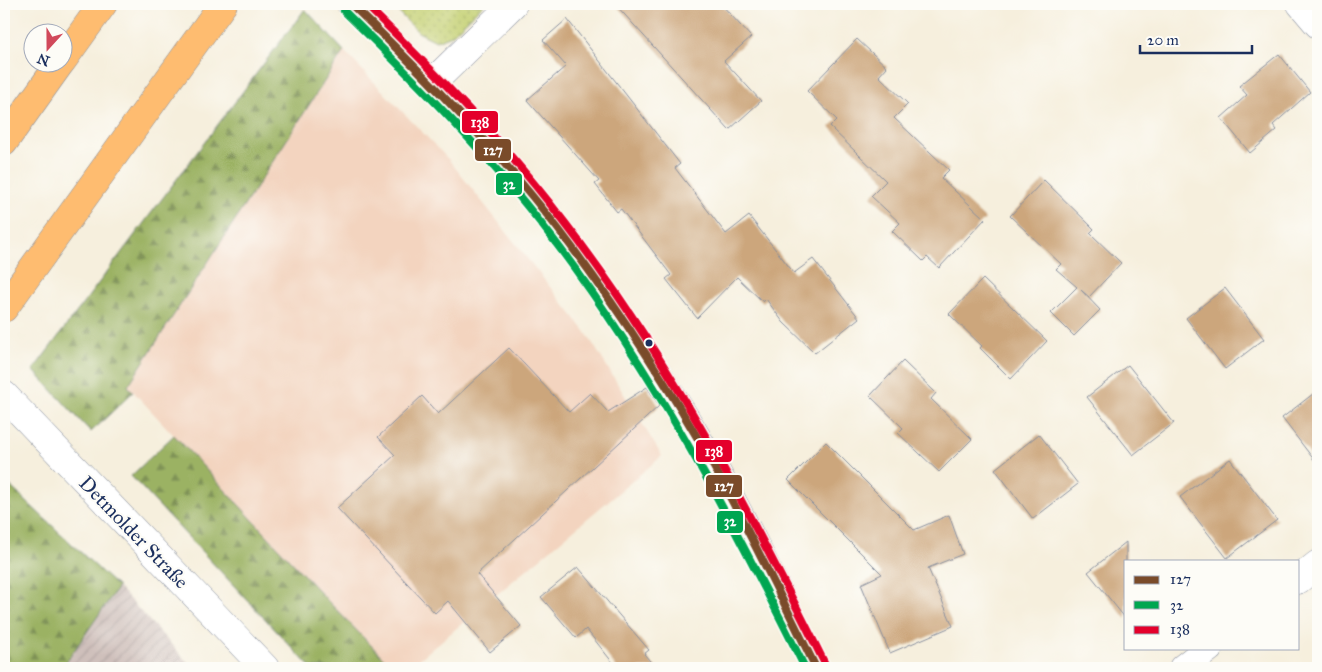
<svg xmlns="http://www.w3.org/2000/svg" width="1322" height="672" viewBox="0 0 1322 672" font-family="'IM FELL Great Primer',serif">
<defs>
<pattern id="industrial-furrows" width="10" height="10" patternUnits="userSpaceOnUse" patternTransform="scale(1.25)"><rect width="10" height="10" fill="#cfc0bb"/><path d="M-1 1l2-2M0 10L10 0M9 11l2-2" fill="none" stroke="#b1a5a3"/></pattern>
<pattern id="grass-dots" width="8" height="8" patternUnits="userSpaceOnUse" patternTransform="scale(1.25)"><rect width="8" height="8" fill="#c4d072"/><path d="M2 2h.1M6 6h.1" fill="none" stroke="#a8b365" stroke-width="1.8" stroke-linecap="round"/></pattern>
<pattern id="forest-firs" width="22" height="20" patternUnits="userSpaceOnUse" patternTransform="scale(1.25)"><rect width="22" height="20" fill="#9bb264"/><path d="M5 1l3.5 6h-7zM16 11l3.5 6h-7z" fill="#7e9156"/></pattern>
</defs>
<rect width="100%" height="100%" fill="#fdfcf7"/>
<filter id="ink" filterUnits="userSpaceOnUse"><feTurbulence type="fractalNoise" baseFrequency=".02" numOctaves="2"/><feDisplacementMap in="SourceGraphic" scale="10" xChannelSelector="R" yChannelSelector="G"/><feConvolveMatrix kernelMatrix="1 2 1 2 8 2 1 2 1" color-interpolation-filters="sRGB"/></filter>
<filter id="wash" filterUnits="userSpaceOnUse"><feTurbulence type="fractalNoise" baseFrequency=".0096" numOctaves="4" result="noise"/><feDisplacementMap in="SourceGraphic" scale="20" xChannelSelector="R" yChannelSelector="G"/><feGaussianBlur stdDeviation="1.12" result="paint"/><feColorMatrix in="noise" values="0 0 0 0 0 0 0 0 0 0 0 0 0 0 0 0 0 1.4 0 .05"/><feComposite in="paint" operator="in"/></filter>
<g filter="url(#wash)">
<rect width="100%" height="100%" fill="#f6efdd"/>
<polygon fill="#f3d4bf" points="344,51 449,160 585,331 662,456 409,668 393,668 327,600 128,386"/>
<polygon fill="url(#industrial-furrows)" points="118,587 193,668 62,668"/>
<polygon fill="url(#grass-dots)" stroke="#708068" points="390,4 484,4 452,35 436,41 418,32"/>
<g fill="url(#forest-firs)" stroke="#5b7061">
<polygon points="305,9 344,51 128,386 133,392 91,432 33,370"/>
<polygon points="174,435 327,600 393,668 311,668 131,476"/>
<polygon points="4,478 13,489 118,587 62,668 4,668"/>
</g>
<g id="blocks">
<g fill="#cca67c">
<polygon points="615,4 721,4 751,37 724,61 761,101 729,130"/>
<polygon points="567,19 680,164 675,168 726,234 749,216 794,273 813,259 859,318 815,353 783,322 766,299 763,302 737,277 697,318 666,279 671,275 621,209 617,212 595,184 599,181 527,100 566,66 543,40"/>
<polygon points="857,39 887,67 879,76 908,104 894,118 949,170 941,178 985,219 939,268 927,257 923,261 892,231 900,223 871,196 886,181 830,127 837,120 807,91"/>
<polygon points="1279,54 1310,92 1273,125 1277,130 1250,153 1221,118 1247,95 1239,86"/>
<polygon points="1044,180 1094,229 1090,233 1121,263 1089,297 1081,290 1100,310 1074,336 1051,313 1077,287 1056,269 1061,264 1010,216"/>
<polygon points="983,279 1047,341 1011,379 980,348 982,346 949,314"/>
<polygon points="1225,288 1264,339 1225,369 1186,318"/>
<polygon points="509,348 569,412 590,393 608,412 647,387 659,406 477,574 521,626 490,652 448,601 435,613 337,508 395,455 378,437 422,396 438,414"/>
<polygon points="903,361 936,393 931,399 972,439 939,472 898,433 903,428 870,396"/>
<polygon points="1128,365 1174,423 1133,455 1087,397"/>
<polygon points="1318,390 1318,465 1282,418"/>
<polygon points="1039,434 1078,484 1033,519 995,469"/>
<polygon points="826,442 914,530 949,515 963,554 928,568 953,626 890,653 861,584 882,574 788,480"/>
<polygon points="1230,459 1277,520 1227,558 1180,497"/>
<polygon points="1126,542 1126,619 1088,572"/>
<polygon points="578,567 649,650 644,654 656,668 617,668 586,629 576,638 541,597"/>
</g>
</g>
</g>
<g filter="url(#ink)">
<use href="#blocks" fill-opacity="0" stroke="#888f9e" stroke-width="1"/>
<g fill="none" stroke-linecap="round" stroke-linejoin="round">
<defs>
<g id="minor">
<path d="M351,4C408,59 464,115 515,176C574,245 626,323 674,400C728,485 771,578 816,668"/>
<polyline points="1301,4 1318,24"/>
<polyline points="432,83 513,4"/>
<polyline points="4,395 265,668"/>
<polyline points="1298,580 1318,564"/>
<polyline points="1183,668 1209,648"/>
</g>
<g id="highway">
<polyline points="62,61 103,4"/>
<polyline points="4,142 61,62"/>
<polyline points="4,308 223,4"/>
</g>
</defs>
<use href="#minor" stroke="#888f9e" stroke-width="29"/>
<use href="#highway" stroke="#888f9e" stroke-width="29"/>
<use href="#minor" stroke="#fff" stroke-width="28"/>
<use href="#highway" stroke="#febc70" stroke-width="28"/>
<defs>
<path id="bus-1" d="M351,4C425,75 497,149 559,230C616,305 668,385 714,467C750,533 783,601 816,668"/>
<path id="bus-2" d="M344,11C417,82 488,154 550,235C654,371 729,515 805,668"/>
<path id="bus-3" d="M365,4C436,73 505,144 565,223C671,360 748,509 825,664"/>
</defs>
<use href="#bus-1" stroke="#fdfcf7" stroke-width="11"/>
<use href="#bus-2" stroke="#fdfcf7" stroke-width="11"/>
<use href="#bus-3" stroke="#fdfcf7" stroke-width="11"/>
<use href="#bus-1" stroke="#7a4b2a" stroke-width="8"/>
<use href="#bus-2" stroke="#00a651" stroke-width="8"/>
<use href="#bus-3" stroke="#e4002b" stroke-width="8"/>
</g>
</g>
<circle fill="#1b2f5e" stroke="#fdfcf7" stroke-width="2" cx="649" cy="343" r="4.5"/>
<g text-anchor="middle" stroke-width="4.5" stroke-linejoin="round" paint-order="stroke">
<g font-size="20" fill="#1b2f5e" stroke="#fdfcf7">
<text transform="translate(134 532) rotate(46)" y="7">Detmolder Straße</text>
</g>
</g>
<g stroke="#fdfcf7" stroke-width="2">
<rect x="461" y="110" width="38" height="24" rx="5" fill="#e4002b"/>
<rect x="474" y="138" width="38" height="24" rx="5" fill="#7a4b2a"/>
<rect x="495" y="172" width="28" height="24" rx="5" fill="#00a651"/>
<rect x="695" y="439" width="38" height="24" rx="5" fill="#e4002b"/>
<rect x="705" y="474" width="38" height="24" rx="5" fill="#7a4b2a"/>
<rect x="716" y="510" width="28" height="24" rx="5" fill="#00a651"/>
</g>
<g font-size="14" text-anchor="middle" font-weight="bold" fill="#fff">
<text x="480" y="127">138</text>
<text x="493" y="155">127</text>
<text x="509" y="189">32</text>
<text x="714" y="456">138</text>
<text x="724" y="491">127</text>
<text x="730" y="526">32</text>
</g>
<rect width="1322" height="672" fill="none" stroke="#fdfcf7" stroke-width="20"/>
<rect x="1124" y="560" width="175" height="90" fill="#fdfcf7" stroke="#a3aaba"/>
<rect x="1134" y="576" width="25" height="8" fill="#7a4b2a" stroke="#a3aaba"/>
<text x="1170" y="584" font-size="15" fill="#1b2f5e">127</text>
<rect x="1134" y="601" width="25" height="8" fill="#00a651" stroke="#a3aaba"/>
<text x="1170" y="610" font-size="15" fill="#1b2f5e">32</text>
<rect x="1134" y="626" width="25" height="8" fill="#e4002b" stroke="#a3aaba"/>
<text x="1170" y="634" font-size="15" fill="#1b2f5e">138</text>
<g transform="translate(48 48) rotate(201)"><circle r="24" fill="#fdfcf7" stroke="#a3aaba"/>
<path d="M0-4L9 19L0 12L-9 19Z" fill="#d1495b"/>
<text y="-8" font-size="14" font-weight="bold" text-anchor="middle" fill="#1b2f5e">N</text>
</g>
<path d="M1140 45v8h112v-8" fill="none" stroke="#1b2f5e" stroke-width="2.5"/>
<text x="1147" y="45" font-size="15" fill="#1b2f5e" stroke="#fdfcf7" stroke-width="4" paint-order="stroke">20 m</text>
</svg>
